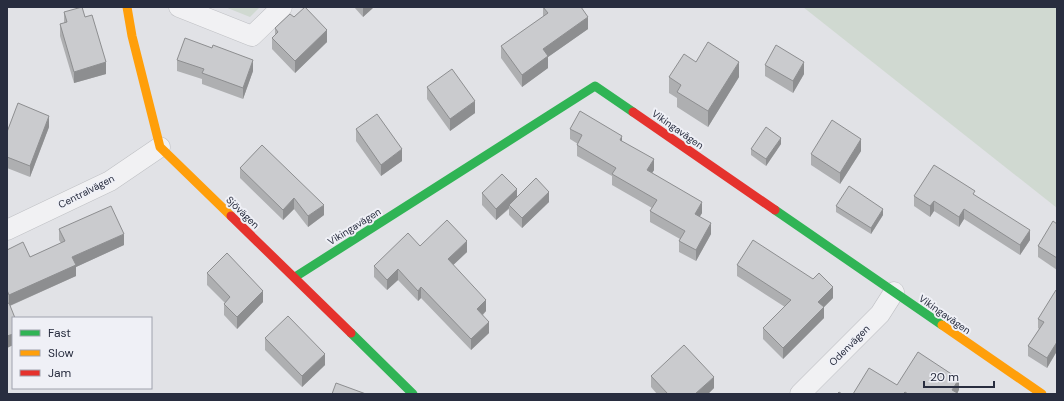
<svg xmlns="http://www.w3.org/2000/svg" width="1064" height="401" viewBox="0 0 1064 401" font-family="'DM Sans',sans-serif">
<rect width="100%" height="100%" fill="#e1e2e6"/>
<g fill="#d0d9d1">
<polygon points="225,7 260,7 250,17"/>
<polygon points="803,7 1057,7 1057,208"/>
</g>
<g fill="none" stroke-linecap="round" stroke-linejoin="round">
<defs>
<g id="street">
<polyline points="179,7 252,36 282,7"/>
<polyline points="7,230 110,181 160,147"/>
<polyline points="800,394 880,314 894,292"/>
</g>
</defs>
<use href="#street" stroke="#bfc0c4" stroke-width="21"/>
<use href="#street" stroke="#f1f1f3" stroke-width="20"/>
<g stroke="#30b455" stroke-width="9">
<polyline points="775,210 942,325"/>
<polyline points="295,277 595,86 633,112"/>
<polyline points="351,333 413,394"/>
</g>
<g stroke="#ff9f0a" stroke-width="9">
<polyline points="127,7 132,36 160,147 231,216"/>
<polyline points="942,325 1042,394"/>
</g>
<g stroke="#e5322d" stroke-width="9">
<polyline points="633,112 775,210"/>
<polyline points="231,216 351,333"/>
</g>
</g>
<g fill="#aeafb1">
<polygon points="354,7 374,7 363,17"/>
<polygon points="543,7 581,7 588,29 548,57 548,68 522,87 501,58 501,46 543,17"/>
<polygon points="64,12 85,17 106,74 74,83 60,36 60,24 64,23"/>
<polygon points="294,17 327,42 295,73 272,49 272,38 275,35 275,28"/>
<polygon points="177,60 253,71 243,99 202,84 202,79 177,71"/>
<polygon points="696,62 739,77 708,127 677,107 677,98 669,93 669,77"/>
<polygon points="765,65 804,74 793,93 765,76"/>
<polygon points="427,87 475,113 450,131 427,99"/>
<polygon points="49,127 30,177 7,168 7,132"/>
<polygon points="356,129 402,161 381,176 356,141"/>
<polygon points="570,129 622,141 654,170 652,173 702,213 699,217 711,234 696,261 679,252 679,241 680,239 650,222 650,211 652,208 612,185 612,176 577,156 577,145 578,144 570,139"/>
<polygon points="781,144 766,166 751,155 751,149"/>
<polygon points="262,145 324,215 308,227 294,209 283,220 240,178 240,168"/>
<polygon points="861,151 840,184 811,165 811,154"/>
<polygon points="482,193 517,197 549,202 522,228 509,215 509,209 496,220 482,205"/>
<polygon points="975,195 1030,240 1020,255 964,219 959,227 934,211 930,217 914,206 914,196"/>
<polygon points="836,206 883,215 871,234 836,212"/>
<polygon points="1057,224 1057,270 1038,257 1038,246"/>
<polygon points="59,229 124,245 76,267 76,276 10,306 13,345 7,348 7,304 8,304 7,301 7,250 30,257 61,243 59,240"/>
<polygon points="420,246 467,252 453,265 486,311 483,315 489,333 471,350 421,298 418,301 398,280 387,290 374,277 374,266"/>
<polygon points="737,265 833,298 824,307 824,318 783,359 763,339 763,328 785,307 737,276"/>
<polygon points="207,273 263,302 237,329 224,315 224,304 225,303 207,285"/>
<polygon points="1057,291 1057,351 1047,368 1028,356 1028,346 1039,329 1038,328 1038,319"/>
<polygon points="265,338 325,365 302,387 265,350"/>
<polygon points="651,376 714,388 708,394 657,394 651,387"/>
</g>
<g fill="#8d8e90">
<polygon points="363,7 374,7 363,17"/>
<polygon points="588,17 588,29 548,57 548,68 522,87 522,75 543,49"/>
<polygon points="327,30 327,42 295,73 295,61"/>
<polygon points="253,60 253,71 243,99 243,88"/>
<polygon points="106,62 106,74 74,83 74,72"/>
<polygon points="739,62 739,77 708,127 708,111"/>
<polygon points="804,62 804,74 793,93 793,81"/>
<polygon points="475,101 475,113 450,131 450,119"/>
<polygon points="49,116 49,127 30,177 30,166"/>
<polygon points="622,136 622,146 620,140"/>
<polygon points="781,138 781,144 766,166 766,159"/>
<polygon points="861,139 861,151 840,184 840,173"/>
<polygon points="402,149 402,161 381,176 381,165"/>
<polygon points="654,159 654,170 647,181 647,170"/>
<polygon points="517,189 517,201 509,205 509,208 496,220 496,209"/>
<polygon points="549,192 549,202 522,228 522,218"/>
<polygon points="294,198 294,209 283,220 283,210"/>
<polygon points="934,201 934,211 930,217 930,206"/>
<polygon points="702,202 702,213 695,225 695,214"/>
<polygon points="324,205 324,215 308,227 308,216"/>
<polygon points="883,209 883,215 871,234 871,228"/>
<polygon points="964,209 964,219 959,227 959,217"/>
<polygon points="711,223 711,234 696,261 696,250"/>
<polygon points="1030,230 1030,240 1020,255 1020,245"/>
<polygon points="124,234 124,245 76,267 76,276 9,306 9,295 72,257"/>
<polygon points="467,241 467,252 448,270 448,259"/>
<polygon points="398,269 398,280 387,290 387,280"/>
<polygon points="421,287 421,298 418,301 418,291"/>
<polygon points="833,287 833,298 824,307 824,318 783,359 783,348 818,302"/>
<polygon points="263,291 263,302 237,329 237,317"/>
<polygon points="486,300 486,311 477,320 477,309"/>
<polygon points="489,322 489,333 471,350 471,339"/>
<polygon points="13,334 13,345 7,348 7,336"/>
<polygon points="1057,342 1057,351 1047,368 1047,358"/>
<polygon points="325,354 325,365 302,387 302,376"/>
<polygon points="714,377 714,388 708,394 695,394"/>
<polygon points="959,379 959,390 957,394 952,390"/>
</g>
<g fill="#cacbce" stroke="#8d8e90">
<polygon points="82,7 85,17 92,15 106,62 74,72 60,24 67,22 64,12"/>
<polygon points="305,7 327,30 295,61 272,38 278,32 275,28 290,14 294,17"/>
<polygon points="543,7 581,7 588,17 543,49 548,56 522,75 501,46 548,13"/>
<polygon points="185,38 212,48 213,45 253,60 243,88 202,73 204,69 177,60"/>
<polygon points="708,42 739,62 708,111 677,92 681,85 669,77 684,54 696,62"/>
<polygon points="776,45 804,62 793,81 765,65"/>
<polygon points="452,69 475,101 450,119 427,87"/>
<polygon points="18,103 49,116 30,166 7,157 7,132"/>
<polygon points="580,111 622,136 620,140 654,159 647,170 702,202 695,214 711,223 696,250 679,241 685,231 650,211 657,200 612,174 616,168 577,145 582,135 570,129"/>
<polygon points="377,114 402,149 381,165 356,129"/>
<polygon points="832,120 861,139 840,173 811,154"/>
<polygon points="766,127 781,138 766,159 751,149"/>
<polygon points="262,145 324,205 308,216 294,198 283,210 240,168"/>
<polygon points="934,165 975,191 973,194 1030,230 1020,245 964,209 959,217 934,201 930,206 914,196"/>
<polygon points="502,174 517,189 496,209 482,193"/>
<polygon points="536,178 549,192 522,218 509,205"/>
<polygon points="849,186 883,209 871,228 836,206"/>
<polygon points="111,206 124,234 72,257 76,265 9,295 7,290 7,250 23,242 30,257 65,241 59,229"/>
<polygon points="447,220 467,241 448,259 486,300 477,309 489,322 471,339 421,287 418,291 398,269 387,280 374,266 408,233 420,246"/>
<polygon points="1053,221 1057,224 1057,258 1038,246"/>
<polygon points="753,240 813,279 819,273 833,287 818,302 824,307 783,348 763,328 791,300 737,265"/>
<polygon points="227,253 263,291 237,317 224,304 230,297 207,273"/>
<polygon points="1056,290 1057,291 1057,342 1047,358 1028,346 1044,322 1038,319"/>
<polygon points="9,303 15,318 13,318 13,334 7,336 7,304"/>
<polygon points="288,316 325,354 302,376 265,338"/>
<polygon points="684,345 714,377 695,394 668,394 651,376"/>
<polygon points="918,352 959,379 952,390 959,394 908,394 905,392 903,394 853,394 869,368 897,385"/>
<polygon points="336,383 366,394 332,394"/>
<polygon points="839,392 842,394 837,394"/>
</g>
<g text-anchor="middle" stroke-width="4" stroke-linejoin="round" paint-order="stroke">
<g font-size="10" fill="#282d3f" stroke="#eff0f6">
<text transform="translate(678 129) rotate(35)" y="4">Vikingavägen</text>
<text transform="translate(86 191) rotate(-27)" y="4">Centralvägen</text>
<text transform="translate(243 212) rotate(44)" y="4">Sjövägen</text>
<text transform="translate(354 226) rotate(-32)" y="4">Vikingavägen</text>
<text transform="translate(945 314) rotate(35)" y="4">Vikingavägen</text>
<text transform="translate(849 345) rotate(-45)" y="4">Odenvägen</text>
</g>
</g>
<rect width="1064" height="401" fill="none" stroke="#282d3f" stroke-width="16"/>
<rect x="12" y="317" width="140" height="72" fill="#eff0f6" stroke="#9fa2ad"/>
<rect x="20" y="330" width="20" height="6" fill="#30b455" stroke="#9fa2ad"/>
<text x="48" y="337" font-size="12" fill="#282d3f">Fast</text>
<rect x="20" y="350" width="20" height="6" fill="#ff9f0a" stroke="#9fa2ad"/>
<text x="48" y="357" font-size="12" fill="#282d3f">Slow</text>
<rect x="20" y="370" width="20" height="6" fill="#e5322d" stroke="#9fa2ad"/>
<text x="48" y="377" font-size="12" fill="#282d3f">Jam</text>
<path d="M924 381v6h70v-6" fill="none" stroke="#282d3f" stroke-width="2"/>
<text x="930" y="381" font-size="12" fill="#282d3f" stroke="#eff0f6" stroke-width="3" paint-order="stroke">20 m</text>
</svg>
